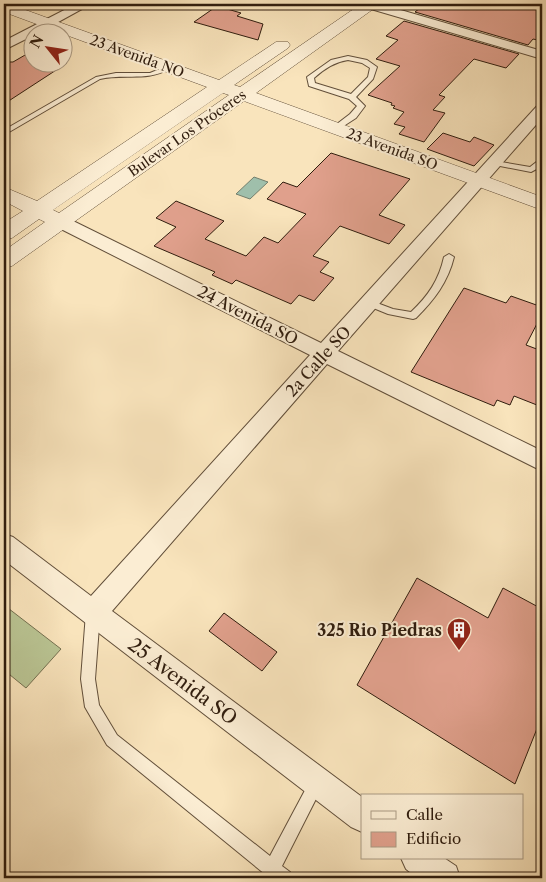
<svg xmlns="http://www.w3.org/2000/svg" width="546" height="882" viewBox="0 0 546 882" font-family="'Libre Caslon Text',serif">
<rect width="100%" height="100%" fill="#f9e4bc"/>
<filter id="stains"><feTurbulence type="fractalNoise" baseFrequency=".004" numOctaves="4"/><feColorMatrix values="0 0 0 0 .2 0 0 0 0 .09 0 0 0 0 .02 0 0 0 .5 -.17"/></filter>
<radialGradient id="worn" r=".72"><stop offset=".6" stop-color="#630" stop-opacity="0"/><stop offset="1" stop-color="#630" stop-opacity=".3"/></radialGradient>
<polygon fill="#bac594" stroke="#757151" points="4,605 61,649 26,688 4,670"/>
<polygon fill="#9fbfab" stroke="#737e6c" points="254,177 268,182 250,199 236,194"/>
<g fill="#e0a08c" stroke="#301d0e">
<polygon points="425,4 542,4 542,41 533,39 528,45 415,12"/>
<polygon points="217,6 241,13 237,16 263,24 258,40 194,22"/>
<polygon points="404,21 519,54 506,68 474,59 439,95 445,97 433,110 445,113 424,142 399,134 405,127 394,124 404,112 393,108 395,106 391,105 392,103 368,95 400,66 376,59 398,40 386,36"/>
<polygon points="32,51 32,62 62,61 67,63 4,104 4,62 13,62"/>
<polygon points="443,133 470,142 474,137 494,145 474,166 427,149"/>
<polygon points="331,153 410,179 379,215 405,225 389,244 340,226 313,256 329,262 320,272 334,278 314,301 299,295 291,304 236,280 232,284 212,275 215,272 154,246 176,227 156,218 176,201 224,221 205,239 246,256 264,237 278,243 306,214 267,199 283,182 297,187"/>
<polygon points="464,288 506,303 511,296 542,307 542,314 526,345 542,351 542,407 514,396 510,405 497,400 494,406 411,372"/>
<polygon points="417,578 488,618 503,588 542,609 542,716 515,784 357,685"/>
<polygon points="224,613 277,652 262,671 209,631"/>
</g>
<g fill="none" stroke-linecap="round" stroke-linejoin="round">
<defs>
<g id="service">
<path d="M348,56L367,60L377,67L373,79L356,97L365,106L356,118L336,131L332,129L333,127L350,114L357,106L349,99L309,86L307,77L331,60ZM348,60L362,63L370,68L368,77L351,94L315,83L314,78C324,69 334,62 348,60Z"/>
<path d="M167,66L169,67V69C147,82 124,73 100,79L4,135V130L96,77L116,73H150Z"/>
<polygon points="539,160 542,160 542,166 531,172 495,165 491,163 495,161 530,167"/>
<path d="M449,254L454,257C448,282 434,300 416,318L413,319L388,314L366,305L364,303L369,300L393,309L411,312C428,296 439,280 444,257Z"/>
<polygon points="93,607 98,609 100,613 95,679 99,705 117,735 270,856 311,779 316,776 321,779 324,784 321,789 282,866 290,872 292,878 271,878 266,875 107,745 85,707 81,679 86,613 88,609"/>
</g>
<g id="minor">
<polygon points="76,4 91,4 40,32 32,32 32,36 4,50 4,41"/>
<polygon points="362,4 380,4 542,51 542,59 364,7"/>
<polygon points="542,105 542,118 338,351 542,451 542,471 327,364 112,611 362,797 362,832 351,827 4,560 4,534 13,537 91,596 310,355 55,226 52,222 55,218 61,217 67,218 321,343 537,106"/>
<polygon points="401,858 444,858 456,866 460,878 417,878 406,869"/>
</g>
<path id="tertiary" d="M4,4H9L219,80L276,42H288L290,45L288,48L234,85L240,87L361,4H378L376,7L256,93L542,197V210L244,101L12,266L4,268V251L45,222L39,219L12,238L4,240V223L23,211L4,201V187L37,201L207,87L4,12ZM223,93L229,95L59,213L53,210Z"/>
</defs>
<use href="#service" stroke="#624f3a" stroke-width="2"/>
<use href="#minor" stroke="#624f3a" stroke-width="2"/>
<use href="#tertiary" stroke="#624f3a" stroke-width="1"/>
<use href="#service" fill="#fbedd3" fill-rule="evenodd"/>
<use href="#minor" fill="#fbedd3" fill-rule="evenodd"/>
<use href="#tertiary" fill="#fbedd3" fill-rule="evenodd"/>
</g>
<defs>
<symbol id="building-pin" viewBox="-11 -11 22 30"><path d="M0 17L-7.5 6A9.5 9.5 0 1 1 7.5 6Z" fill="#8f2418" stroke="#fbedd3"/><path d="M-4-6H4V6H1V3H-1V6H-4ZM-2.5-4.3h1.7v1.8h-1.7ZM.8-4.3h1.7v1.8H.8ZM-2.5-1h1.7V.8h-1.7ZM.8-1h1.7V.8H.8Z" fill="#fff"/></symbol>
</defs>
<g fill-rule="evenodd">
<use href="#building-pin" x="445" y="616" width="28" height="38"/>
</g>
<g text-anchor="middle" stroke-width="4" stroke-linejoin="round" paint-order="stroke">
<g font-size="14" fill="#301d0e" stroke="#fbedd3">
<text transform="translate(137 56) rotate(20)" y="5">23 Avenida NO</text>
<text transform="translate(187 133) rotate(-35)" y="5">Bulevar Los Próceres</text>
<text transform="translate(392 149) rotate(20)" y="5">23 Avenida SO</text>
</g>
<g font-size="16" fill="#301d0e" stroke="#fbedd3">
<text transform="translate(248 315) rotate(27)" y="6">24 Avenida SO</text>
<text transform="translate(318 361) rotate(-48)" y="6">2a Calle SO</text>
</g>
<g font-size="16" font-weight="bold" fill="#301d0e" stroke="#fbedd3" text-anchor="end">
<text x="442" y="636">325 Rio Piedras</text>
</g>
<g font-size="19" fill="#301d0e" stroke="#fbedd3">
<text transform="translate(183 681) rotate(37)" y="7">25 Avenida SO</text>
</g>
</g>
<rect width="546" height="882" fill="none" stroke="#f9e4bc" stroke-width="20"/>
<rect x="5" y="5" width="536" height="872" fill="none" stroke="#301d0e" stroke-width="2.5"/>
<rect x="10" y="10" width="526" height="862" fill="none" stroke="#301d0e"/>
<rect x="361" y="794" width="162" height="65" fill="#fbedd3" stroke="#aa9a84"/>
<rect x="371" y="811" width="25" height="8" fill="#fbedd3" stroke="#aa9a84"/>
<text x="406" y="820" font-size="15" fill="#301d0e">Calle</text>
<rect x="371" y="832" width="25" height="15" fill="#e0a08c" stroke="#aa9a84"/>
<text x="406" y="844" font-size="15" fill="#301d0e">Edificio</text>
<g transform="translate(48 48) rotate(300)"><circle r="24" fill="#fbedd3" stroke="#aa9a84"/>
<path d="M0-4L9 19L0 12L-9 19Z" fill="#8f2418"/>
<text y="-8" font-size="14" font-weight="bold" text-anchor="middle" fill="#301d0e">N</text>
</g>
<rect width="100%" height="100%" filter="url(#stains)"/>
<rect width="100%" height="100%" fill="url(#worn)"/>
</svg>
